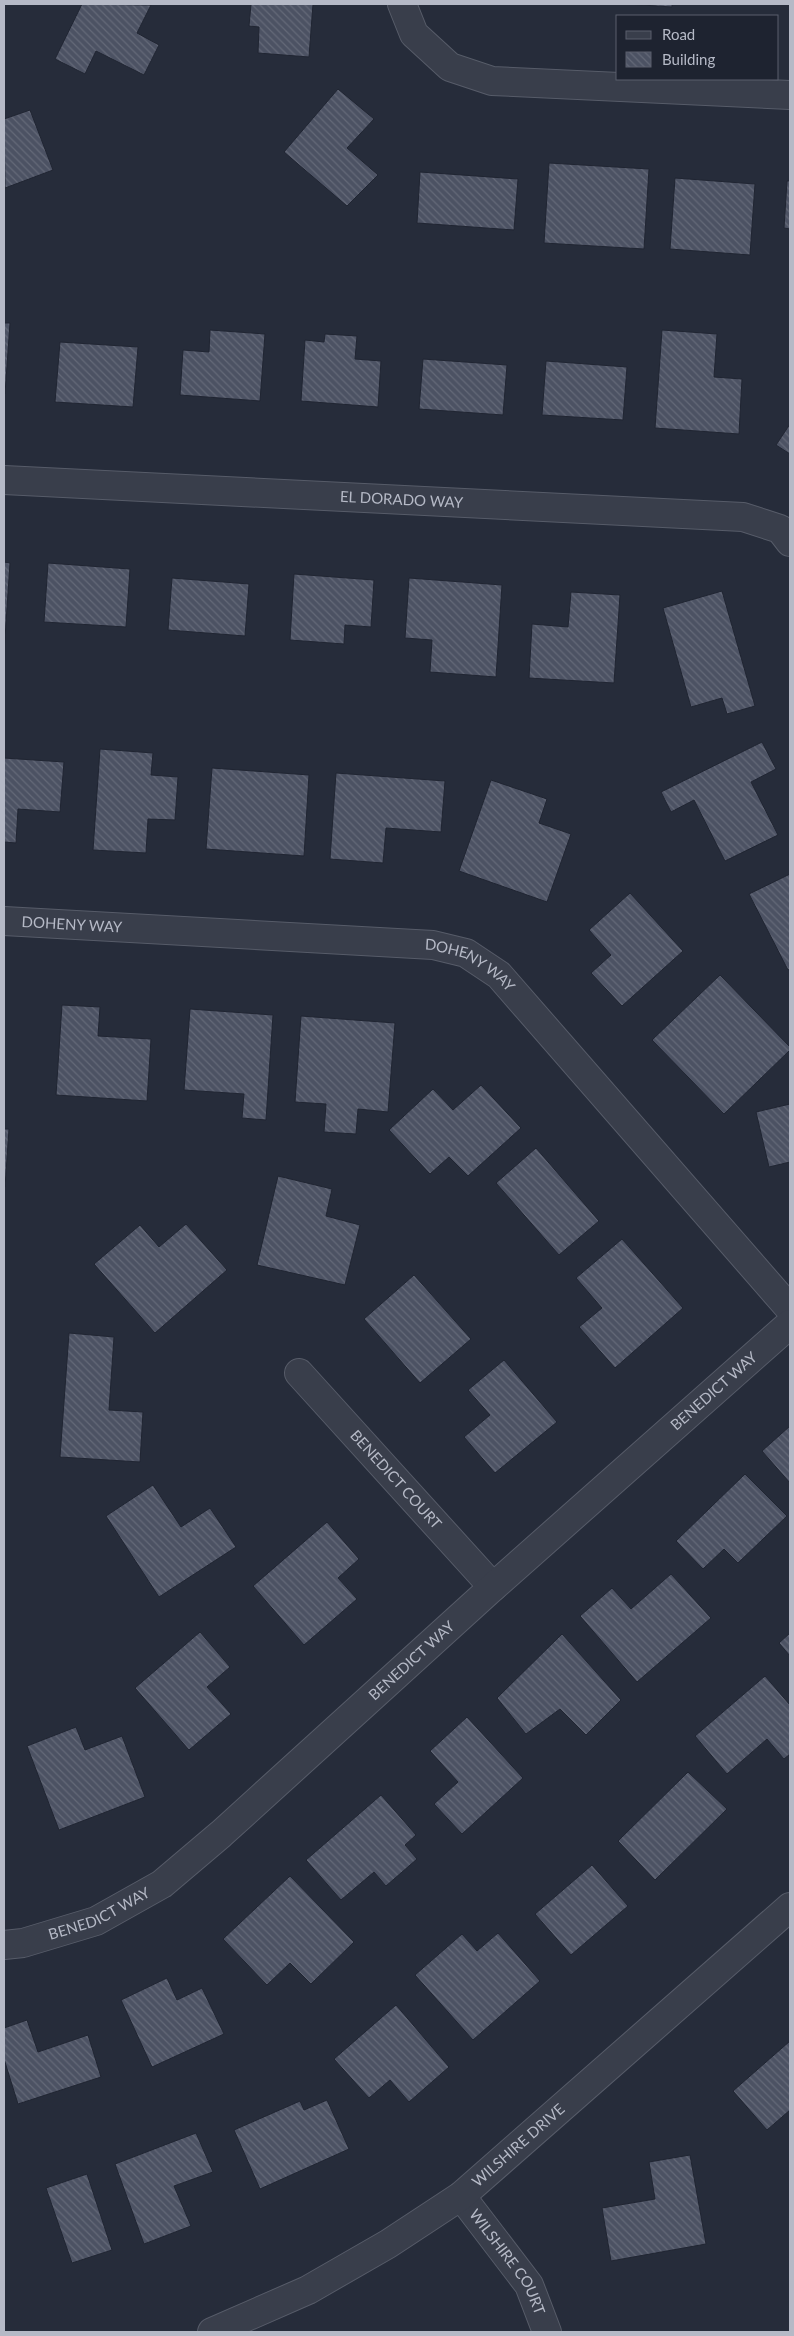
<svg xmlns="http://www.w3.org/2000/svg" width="794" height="2336" viewBox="0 0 794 2336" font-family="Lato,sans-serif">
<defs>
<pattern id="building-back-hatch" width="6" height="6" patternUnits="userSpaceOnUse" patternTransform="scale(1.25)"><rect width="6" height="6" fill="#4c5263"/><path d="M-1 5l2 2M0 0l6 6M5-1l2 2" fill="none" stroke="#646978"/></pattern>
</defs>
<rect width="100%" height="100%" fill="#262c3a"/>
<g fill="url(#building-back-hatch)" stroke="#202532">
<polygon points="82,4 151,5 137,33 159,45 144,75 96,51 85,74 55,59"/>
<polygon points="251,4 313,4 309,57 258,53 259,27 249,26"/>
<polygon points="627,4 672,4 672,7"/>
<polygon points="338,89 374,119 347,148 378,175 347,206 284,152"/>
<polygon points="30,110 53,170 5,188 4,119"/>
<polygon points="549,163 649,169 644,249 544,243"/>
<polygon points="420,172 518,179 514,230 417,223"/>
<polygon points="675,178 755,184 750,255 670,249"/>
<polygon points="787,181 790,181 790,229 784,228"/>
<polygon points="4,323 10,323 5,394 4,394"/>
<polygon points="210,330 265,334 260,401 180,395 183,350 209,352"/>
<polygon points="662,330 717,334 714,377 742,379 739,434 655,428"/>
<polygon points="325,334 357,336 355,359 381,361 378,407 301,401 305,340 324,342"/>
<polygon points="60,342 138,347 133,407 55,402"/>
<polygon points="423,359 507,365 503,415 419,409"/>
<polygon points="546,361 627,367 623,420 542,415"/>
<polygon points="790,424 790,454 776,445"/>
<polygon points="4,562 10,563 4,653"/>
<polygon points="48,563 130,569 126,627 44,622"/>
<polygon points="294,574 374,580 371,627 345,625 344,644 290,640"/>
<polygon points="172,578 249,584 245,636 168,630"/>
<polygon points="409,578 502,585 496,677 430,672 432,640 405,638"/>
<polygon points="722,591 755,706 727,714 722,698 691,707 663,608"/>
<polygon points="571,592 620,595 614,683 529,678 532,624 568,627"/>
<polygon points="762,742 776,769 751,782 778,835 725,861 694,800 671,812 661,792"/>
<polygon points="100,749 153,753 151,775 178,777 175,820 148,819 146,853 93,850"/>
<polygon points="4,758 64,762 60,812 18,809 16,843 4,842"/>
<polygon points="212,768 309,775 304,856 206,849"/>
<polygon points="336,773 445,781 441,832 386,828 383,863 330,859"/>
<polygon points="491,780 547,799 539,823 571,834 547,902 459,871"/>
<polygon points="790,874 790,969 788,970 749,894"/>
<polygon points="630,893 683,951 622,1006 591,973 611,955 589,930"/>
<polygon points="720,975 790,1047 790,1050 724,1114 652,1040"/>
<polygon points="62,1005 100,1007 98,1036 151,1039 147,1101 56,1095"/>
<polygon points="190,1009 273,1015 266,1120 242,1118 244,1094 184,1090"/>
<polygon points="301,1016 395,1023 388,1112 358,1109 356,1134 324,1132 326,1104 295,1102"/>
<polygon points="481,1085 521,1128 468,1176 449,1157 430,1174 389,1130 433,1089 453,1110"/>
<polygon points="790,1104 790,1162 769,1167 756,1112"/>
<polygon points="4,1129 9,1129 5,1187 4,1187"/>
<polygon points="536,1148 599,1221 559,1255 496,1183"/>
<polygon points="278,1176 332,1189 326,1216 360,1225 345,1285 257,1265"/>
<polygon points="186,1224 227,1270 155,1333 94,1264 140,1225 159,1247"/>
<polygon points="622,1239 683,1308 615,1368 579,1327 602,1308 576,1278"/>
<polygon points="414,1275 471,1339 420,1383 364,1319"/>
<polygon points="69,1333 114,1337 109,1410 143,1412 140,1462 60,1457"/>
<polygon points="504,1360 557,1422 495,1473 464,1437 490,1415 468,1390"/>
<polygon points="790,1426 790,1483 762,1451"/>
<polygon points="745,1474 787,1516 738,1563 724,1549 703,1569 676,1541"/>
<polygon points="153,1485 181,1527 210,1508 236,1547 159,1597 106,1516"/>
<polygon points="327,1522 359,1559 338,1578 357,1599 304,1645 253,1586"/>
<polygon points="671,1574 711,1618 637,1682 580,1616 612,1588 631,1609"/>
<polygon points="200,1632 230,1667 207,1687 231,1714 189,1750 135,1688"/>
<polygon points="790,1633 790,1656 779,1643"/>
<polygon points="562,1634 621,1700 586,1735 560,1709 526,1734 497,1698"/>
<polygon points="765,1676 790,1705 790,1754 784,1759 767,1739 727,1774 695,1736"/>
<polygon points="467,1717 523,1778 462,1834 434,1804 458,1782 430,1751"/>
<polygon points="76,1727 85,1750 122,1736 145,1797 59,1830 27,1746"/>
<polygon points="688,1772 727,1809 655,1880 618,1841"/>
<polygon points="381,1795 416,1835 405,1845 417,1859 386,1886 374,1872 341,1900 306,1860"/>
<polygon points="592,1865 628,1906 571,1955 535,1914"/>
<polygon points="290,1876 354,1942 311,1984 290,1963 267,1985 223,1939"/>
<polygon points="498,1933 540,1981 473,2040 415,1975 462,1934 477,1951"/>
<polygon points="167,1978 177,2000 202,1988 224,2034 152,2067 121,2000"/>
<polygon points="396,2005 449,2067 409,2102 390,2080 369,2098 334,2059"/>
<polygon points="27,2020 38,2052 88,2035 101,2077 18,2104 4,2059 4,2028"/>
<polygon points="790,2041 790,2110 767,2130 733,2091"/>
<polygon points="327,2100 349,2149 260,2189 234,2130 300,2101 304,2110"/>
<polygon points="196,2133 213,2172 174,2186 191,2226 144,2244 115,2164"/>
<polygon points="690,2155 706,2244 611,2261 602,2208 655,2199 649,2162"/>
<polygon points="87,2174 112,2250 72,2263 46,2188"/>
</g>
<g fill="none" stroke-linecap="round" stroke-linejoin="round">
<defs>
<g id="street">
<polyline points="402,4 414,34 450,67 492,81 790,95"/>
<path id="s1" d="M4,480L743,517L780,529L790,542"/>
<path id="s2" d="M4,921L433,945L466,953L499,975L790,1309"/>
<path id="s3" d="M299,1373L493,1587"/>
<path id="s4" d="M4,1945L23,1943L96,1921L162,1884L221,1834L493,1587L790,1324"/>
<path id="s5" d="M461,2196L529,2285L547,2332"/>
<path id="s6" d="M212,2332L308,2290L388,2244L461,2196L790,1907"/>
</g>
</defs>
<use href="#street" stroke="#575c69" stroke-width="30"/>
<use href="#street" stroke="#393e4b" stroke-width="28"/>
</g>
<g text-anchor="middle" stroke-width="4" stroke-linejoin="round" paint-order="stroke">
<g font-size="15" fill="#b5b9c6" stroke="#1e2330">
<text dy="5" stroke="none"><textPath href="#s1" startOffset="398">EL DORADO WAY</textPath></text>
<text dy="5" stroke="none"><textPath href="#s2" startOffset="68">DOHENY WAY</textPath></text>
<text dy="5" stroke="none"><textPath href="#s2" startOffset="472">DOHENY WAY</textPath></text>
<text dy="5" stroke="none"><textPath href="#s4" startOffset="911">BENEDICT WAY</textPath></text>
<text dy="5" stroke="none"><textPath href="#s3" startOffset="144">BENEDICT COURT</textPath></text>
<text dy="5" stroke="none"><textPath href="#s4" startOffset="506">BENEDICT WAY</textPath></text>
<text dy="5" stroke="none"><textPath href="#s4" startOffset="101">BENEDICT WAY</textPath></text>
<text dy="5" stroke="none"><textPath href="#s6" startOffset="361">WILSHIRE DRIVE</textPath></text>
<text dy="5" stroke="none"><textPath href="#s5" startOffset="81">WILSHIRE COURT</textPath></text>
</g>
</g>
<rect width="794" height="2336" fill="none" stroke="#b5b9c6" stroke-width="10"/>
<rect x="616" y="15" width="162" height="65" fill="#1e2330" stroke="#5a5f6c"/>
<rect x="626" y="31" width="25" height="8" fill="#393e4b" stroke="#5a5f6c"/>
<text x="662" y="40" font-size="15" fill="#b5b9c6">Road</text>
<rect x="626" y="52" width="25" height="15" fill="url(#building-back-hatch)" stroke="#5a5f6c"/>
<text x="662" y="65" font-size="15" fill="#b5b9c6">Building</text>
</svg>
